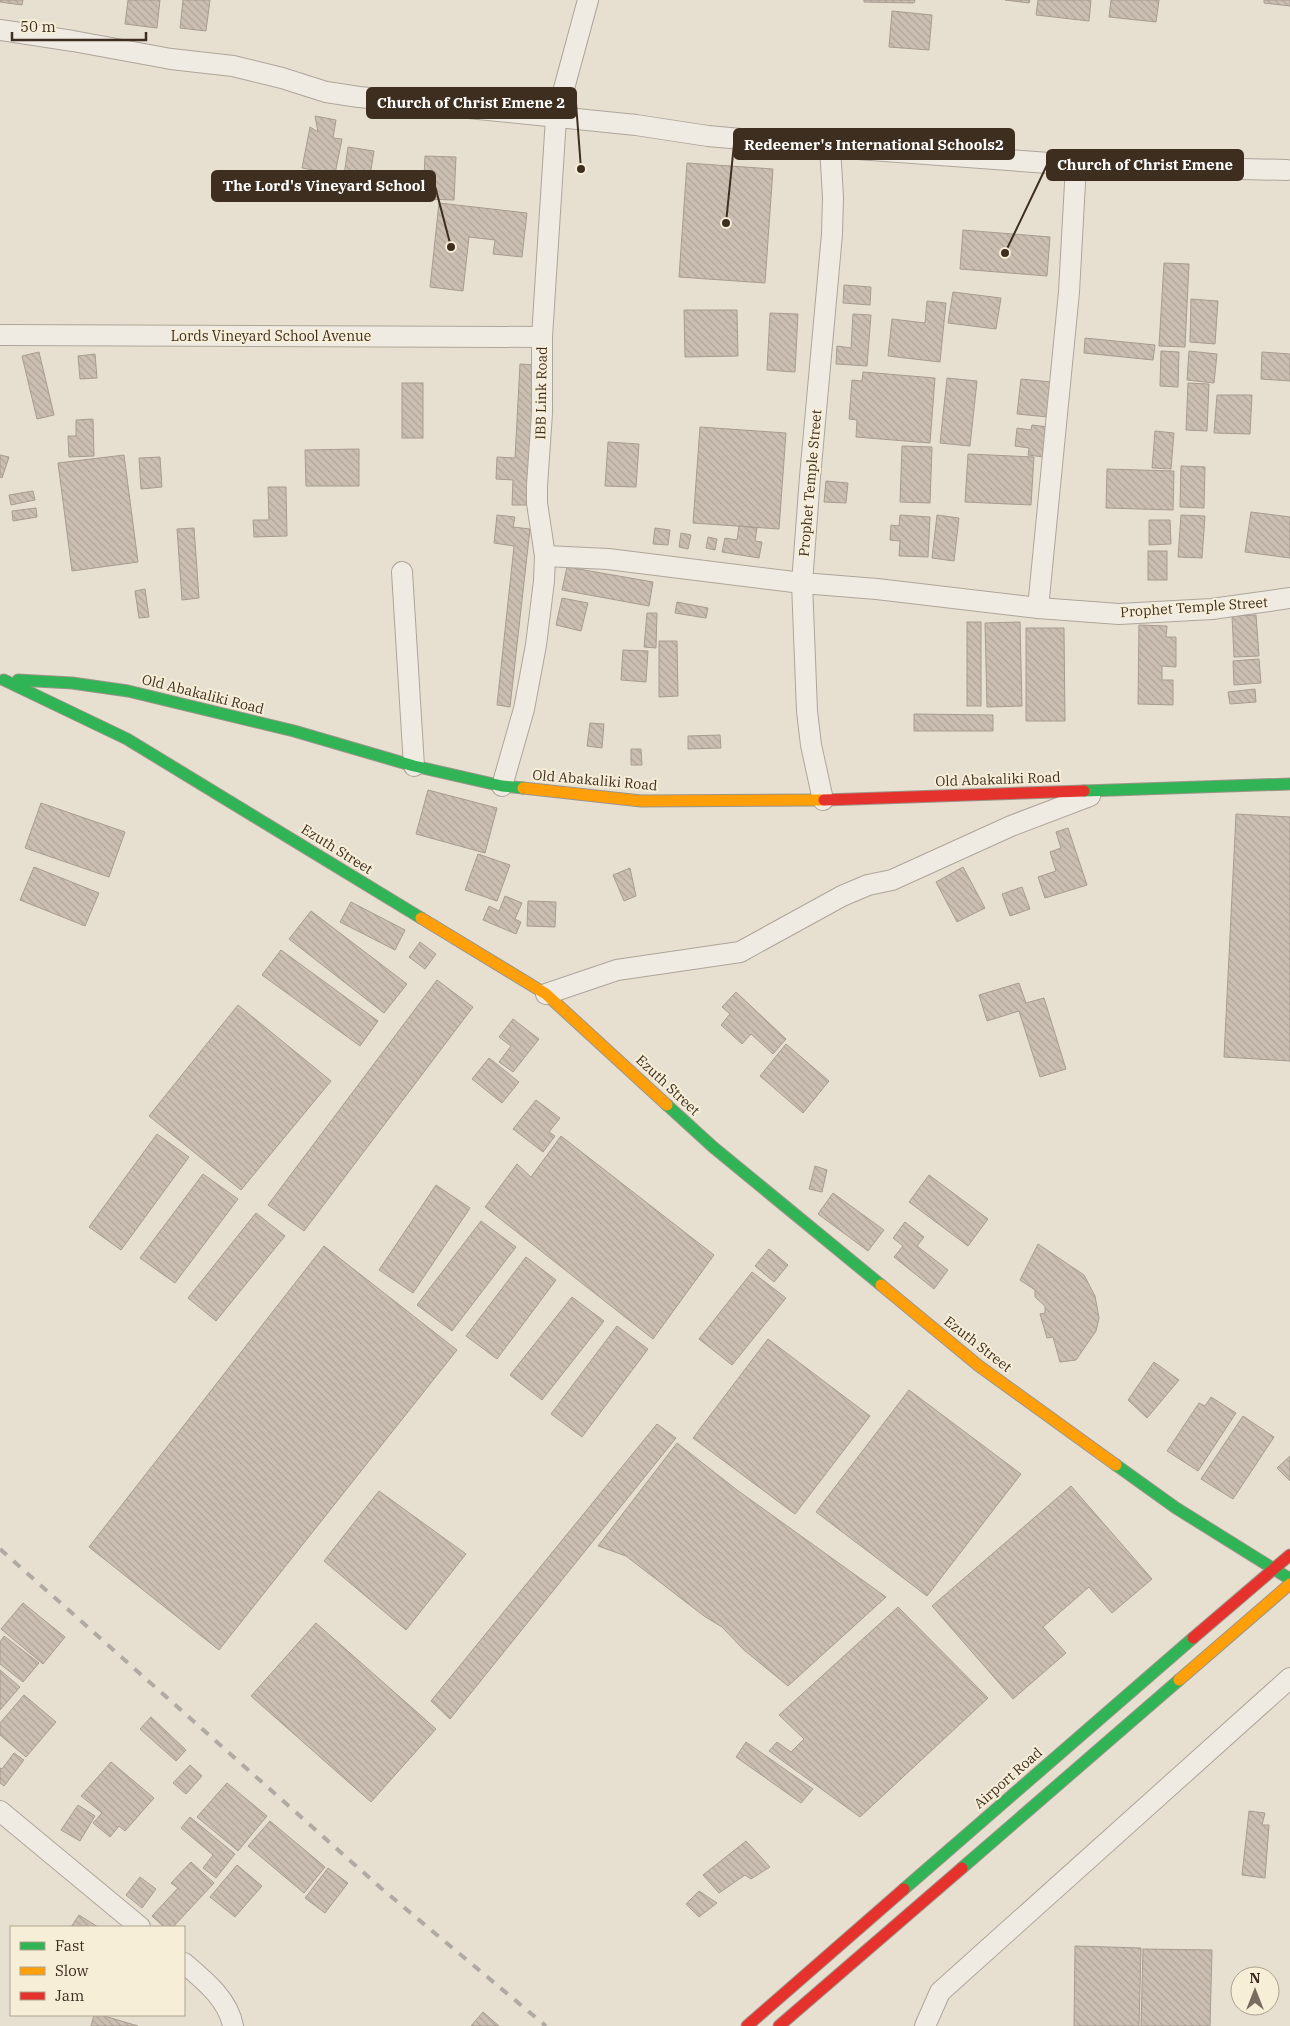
<svg xmlns="http://www.w3.org/2000/svg" width="1290" height="2026" viewBox="0 0 1290 2026" font-family="'IBM Plex Serif',serif">
<defs>
<pattern id="building-back-hatch" width="6" height="6" patternUnits="userSpaceOnUse" patternTransform="scale(1.25)"><rect width="6" height="6" fill="#cbbfb2"/><path d="M-1 5l2 2M0 0l6 6M5-1l2 2" fill="none" stroke="#afa499"/></pattern>
</defs>
<rect width="100%" height="100%" fill="#e7e0d1"/>
<g fill="url(#building-back-hatch)" stroke="#a89c90">
<polygon points="0,0 23,0 22,5 0,2"/>
<polygon points="128,0 160,0 157,28 125,24"/>
<polygon points="183,0 210,0 206,31 180,28"/>
<polygon points="864,0 915,0 914,3 864,2"/>
<polygon points="1005,0 1030,0 1029,3"/>
<polygon points="1038,0 1091,0 1089,21 1036,15"/>
<polygon points="1111,0 1159,0 1156,22 1109,17"/>
<polygon points="1264,0 1290,0 1290,6 1264,3"/>
<polygon points="892,11 932,15 929,50 889,47"/>
<polygon points="315,116 336,120 333,138 342,139 335,174 302,168 310,127 318,132"/>
<polygon points="348,147 374,151 366,200 341,197"/>
<polygon points="425,156 456,157 454,200 423,199"/>
<polygon points="687,163 773,169 765,283 679,277"/>
<polygon points="439,203 527,213 522,257 493,254 495,240 469,237 463,291 430,287"/>
<polygon points="963,230 1050,237 1047,276 960,269"/>
<polygon points="1164,263 1189,264 1185,347 1159,346"/>
<polygon points="844,285 871,287 870,305 843,303"/>
<polygon points="953,292 1001,298 996,329 948,323"/>
<polygon points="1191,299 1218,301 1215,344 1190,342"/>
<polygon points="927,301 946,303 940,362 888,356 892,319 925,323"/>
<polygon points="684,310 737,310 738,356 685,357"/>
<polygon points="770,313 798,314 795,372 767,370"/>
<polygon points="853,314 871,315 867,366 836,364 837,346 851,348"/>
<polygon points="1085,338 1155,345 1153,360 1084,353"/>
<polygon points="1161,351 1179,352 1178,387 1160,386"/>
<polygon points="1189,351 1217,354 1214,383 1187,380"/>
<polygon points="39,352 54,415 37,419 22,356"/>
<polygon points="1262,352 1290,354 1290,381 1261,379"/>
<polygon points="95,354 97,378 80,379 78,356"/>
<polygon points="520,364 535,365 528,505 512,505 513,480 496,479 497,457 515,458"/>
<polygon points="863,372 935,378 930,443 856,437 857,420 849,419 852,380 862,381"/>
<polygon points="947,378 977,381 970,446 940,443"/>
<polygon points="1021,379 1051,382 1048,417 1017,414"/>
<rect x="402" y="383" width="21" height="55"/>
<polygon points="1188,383 1209,384 1207,431 1186,430"/>
<polygon points="1217,395 1252,395 1250,434 1214,433"/>
<polygon points="93,419 94,456 69,457 68,436 76,436 76,420"/>
<polygon points="1032,425 1048,427 1044,457 1028,455 1029,448 1015,446 1017,428 1031,430"/>
<polygon points="700,427 786,433 779,529 693,523"/>
<polygon points="1155,431 1174,433 1171,469 1152,468"/>
<polygon points="608,442 639,444 636,487 605,486"/>
<polygon points="902,446 932,447 930,503 900,502"/>
<polygon points="359,449 359,486 306,486 305,450"/>
<polygon points="968,454 1034,457 1031,505 965,502"/>
<polygon points="0,455 9,457 2,478 0,477"/>
<polygon points="124,455 138,562 72,571 58,463"/>
<polygon points="160,457 162,487 141,489 139,458"/>
<polygon points="1181,466 1205,467 1204,508 1180,507"/>
<polygon points="1107,469 1174,471 1173,510 1106,508"/>
<polygon points="826,481 848,483 846,503 824,502"/>
<polygon points="268,487 286,487 287,536 254,537 253,520 269,520"/>
<polygon points="33,491 35,500 11,505 9,495"/>
<polygon points="36,508 37,517 13,521 12,511"/>
<polygon points="1251,512 1290,517 1290,558 1245,552"/>
<polygon points="497,515 515,517 513,527 530,529 510,707 497,705 514,546 494,543"/>
<polygon points="900,515 930,517 928,557 899,556 900,541 890,540 891,525 899,526"/>
<polygon points="937,515 959,518 954,561 932,558"/>
<polygon points="1181,515 1205,516 1202,558 1178,557"/>
<polygon points="1149,520 1170,520 1171,544 1149,545"/>
<polygon points="739,526 757,528 755,541 762,542 759,558 722,552 725,538 737,540"/>
<polygon points="194,528 199,598 182,600 177,529"/>
<polygon points="655,528 670,530 668,545 653,544"/>
<polygon points="681,533 691,535 688,549 679,547"/>
<polygon points="708,537 717,539 715,550 706,548"/>
<rect x="1148" y="551" width="19" height="29"/>
<polygon points="567,567 653,582 649,606 562,590"/>
<polygon points="145,589 149,617 139,618 135,591"/>
<polygon points="562,598 588,603 581,631 556,625"/>
<polygon points="677,602 708,608 706,618 675,613"/>
<polygon points="647,613 657,613 656,648 644,647"/>
<polygon points="1256,615 1259,656 1234,657 1232,616"/>
<rect x="967" y="622" width="14" height="84"/>
<polygon points="1020,622 1022,706 987,707 985,623"/>
<polygon points="1139,625 1167,626 1166,637 1176,637 1176,667 1162,666 1162,680 1173,680 1173,705 1138,704"/>
<polygon points="1026,628 1064,628 1065,721 1026,721"/>
<polygon points="659,641 677,641 678,696 659,697"/>
<polygon points="623,650 648,651 646,682 621,680"/>
<polygon points="1259,659 1261,683 1234,685 1233,661"/>
<polygon points="1255,689 1256,702 1230,704 1228,692"/>
<polygon points="914,714 993,715 993,731 914,731"/>
<polygon points="590,723 604,724 602,748 587,746"/>
<polygon points="720,735 721,748 688,749 688,736"/>
<polygon points="631,749 641,749 642,765 631,765"/>
<polygon points="428,790 497,808 485,853 416,834"/>
<polygon points="41,803 125,832 109,877 25,848"/>
<polygon points="1236,814 1290,817 1290,1061 1224,1057"/>
<polygon points="1068,828 1087,885 1045,898 1038,877 1056,871 1050,852 1061,848 1056,832"/>
<polygon points="478,854 510,865 497,901 465,890"/>
<polygon points="34,867 99,893 85,926 20,900"/>
<polygon points="963,867 985,908 957,922 936,882"/>
<polygon points="630,868 636,896 624,901 613,875"/>
<polygon points="1022,887 1030,909 1010,916 1002,894"/>
<polygon points="505,896 522,903 515,919 521,922 516,934 483,920 489,906 499,911"/>
<polygon points="528,901 556,902 555,927 527,926"/>
<polygon points="351,902 405,930 395,950 340,922"/>
<polygon points="311,911 407,984 384,1013 289,939"/>
<polygon points="420,942 436,954 425,969 409,957"/>
<polygon points="281,950 378,1021 360,1046 262,975"/>
<polygon points="437,980 473,1007 304,1231 268,1205"/>
<polygon points="1019,983 1026,1003 1044,998 1066,1069 1040,1077 1019,1011 987,1021 979,995"/>
<polygon points="736,992 786,1039 773,1054 751,1034 742,1044 721,1025 730,1014 722,1007"/>
<polygon points="238,1005 331,1081 241,1190 149,1116"/>
<polygon points="513,1019 539,1039 513,1072 499,1062 511,1046 499,1037"/>
<polygon points="786,1044 829,1081 803,1113 760,1076"/>
<polygon points="489,1058 519,1082 502,1103 472,1079"/>
<polygon points="536,1100 560,1118 549,1132 555,1136 543,1152 513,1129"/>
<polygon points="157,1134 189,1157 121,1250 89,1227"/>
<polygon points="561,1136 714,1255 653,1339 485,1207 517,1164 531,1177"/>
<polygon points="815,1166 827,1170 822,1192 809,1189"/>
<polygon points="203,1174 238,1199 175,1283 140,1258"/>
<polygon points="929,1175 988,1219 968,1246 909,1202"/>
<polygon points="436,1185 470,1208 413,1293 379,1270"/>
<polygon points="833,1193 884,1230 868,1251 818,1214"/>
<polygon points="256,1213 285,1236 216,1321 188,1298"/>
<polygon points="481,1221 516,1247 452,1331 417,1305"/>
<polygon points="905,1222 924,1237 917,1246 948,1270 934,1289 894,1257 903,1246 893,1238"/>
<polygon points="1038,1244 1084,1275 1095,1296 1099,1318 1096,1331 1076,1360 1060,1362 1053,1337 1047,1338 1040,1314 1045,1313 1045,1306 1035,1297 1035,1290 1020,1280"/>
<polygon points="324,1246 457,1350 219,1650 89,1547"/>
<polygon points="769,1249 788,1265 774,1282 755,1266"/>
<polygon points="526,1257 556,1280 497,1359 466,1336"/>
<polygon points="752,1272 786,1298 732,1365 699,1339"/>
<polygon points="572,1297 604,1321 542,1400 510,1375"/>
<polygon points="617,1326 648,1349 582,1437 551,1414"/>
<polygon points="768,1339 870,1416 795,1514 693,1438"/>
<polygon points="1154,1362 1179,1380 1147,1418 1128,1400"/>
<polygon points="909,1390 1021,1474 927,1596 816,1512"/>
<polygon points="1211,1397 1236,1413 1198,1471 1167,1451 1199,1403 1205,1406"/>
<polygon points="1243,1416 1274,1437 1233,1499 1201,1479"/>
<polygon points="657,1424 676,1438 450,1719 431,1701"/>
<polygon points="677,1443 737,1490 886,1597 788,1686 744,1650 722,1627 704,1616 626,1556 598,1546"/>
<polygon points="1290,1456 1290,1481 1277,1468"/>
<polygon points="1071,1486 1152,1579 1112,1613 1089,1587 1043,1627 1066,1653 1013,1699 932,1606"/>
<polygon points="379,1491 466,1554 406,1630 324,1561"/>
<polygon points="23,1603 65,1637 43,1664 1,1629"/>
<polygon points="898,1607 988,1698 860,1817 769,1751 777,1742 791,1752 804,1739 779,1715"/>
<polygon points="316,1623 436,1729 371,1802 251,1696"/>
<polygon points="4,1636 39,1663 23,1682 0,1664 0,1642"/>
<polygon points="0,1670 20,1687 0,1710"/>
<polygon points="24,1695 56,1722 26,1757 0,1735 0,1723"/>
<polygon points="151,1717 186,1750 176,1761 140,1729"/>
<polygon points="746,1742 813,1789 801,1803 736,1757"/>
<polygon points="14,1753 24,1760 4,1786 0,1783 0,1768 2,1769"/>
<polygon points="111,1762 154,1798 125,1831 119,1826 110,1837 93,1823 102,1813 81,1796"/>
<polygon points="190,1765 202,1776 186,1794 173,1783"/>
<polygon points="227,1783 267,1816 238,1851 197,1817"/>
<polygon points="78,1805 95,1816 80,1841 61,1830"/>
<polygon points="1249,1811 1265,1813 1262,1825 1269,1825 1265,1878 1242,1875"/>
<polygon points="190,1817 235,1854 216,1878 203,1868 213,1855 181,1828"/>
<polygon points="270,1821 325,1867 304,1893 248,1846"/>
<polygon points="746,1841 770,1867 751,1879 745,1875 719,1893 703,1875"/>
<polygon points="191,1862 214,1883 173,1927 164,1927 152,1916 178,1888 171,1883"/>
<polygon points="237,1865 262,1886 235,1917 210,1897"/>
<polygon points="328,1868 348,1883 325,1913 305,1898"/>
<polygon points="140,1877 156,1889 142,1908 126,1895"/>
<polygon points="699,1891 717,1903 699,1917 686,1904"/>
<polygon points="79,1915 98,1927 71,1927"/>
<polygon points="1075,1946 1141,1948 1139,2026 1074,2026"/>
<polygon points="1143,1949 1212,1950 1210,2026 1141,2026"/>
<polygon points="483,2012 499,2026 471,2026"/>
<polygon points="94,2015 101,2015 138,2026 91,2026"/>
</g>
<g fill="none" stroke-linecap="round" stroke-linejoin="round">
<defs>
<g id="street">
<polyline points="0,30 73,41 171,59 233,66 282,78 326,92 359,97 636,125 708,136 830,147 1076,165 1287,170"/>
<polyline points="830,147 833,197 832,234 810,477 802,583 877,589 1038,608 1119,614 1212,609 1290,598"/>
<polyline points="0,335 542,337"/>
<polyline points="545,556 608,559 802,583 807,711 811,745 823,800"/>
<polyline points="402,572 414,766"/>
<polyline points="1038,608 1069,292 1076,165"/>
<polyline points="502,786 524,709 536,645 544,581 545,556 537,503 537,486 542,413 542,337 556,118 588,0"/>
<polyline points="546,994 617,970 740,952 842,896 868,885 892,880 1011,826 1090,796"/>
<polyline points="0,1811 140,1927"/>
<path d="M184,1963C204,1980 228,1999 233,2026"/>
<polyline points="925,2026 940,1992 1290,1678"/>
</g>
<g id="fast">
<polyline points="4,680 127,739 421,918"/>
<polyline points="18,680 72,683 128,691 294,731 414,766 502,786 523,788"/>
<polyline points="1084,791 1290,784"/>
<polyline points="667,1105 713,1147 881,1285"/>
<polyline points="1116,1465 1176,1508 1290,1579"/>
<polyline points="962,1868 1179,1680"/>
<polyline points="904,1889 1193,1638"/>
</g>
<g id="slow">
<polyline points="523,788 641,801 824,800"/>
<polyline points="421,918 546,994 667,1105"/>
<polyline points="881,1285 979,1366 1116,1465"/>
<polyline points="1179,1680 1290,1584"/>
</g>
<g id="jam">
<polyline points="824,800 1084,791"/>
<polyline points="1193,1638 1290,1555"/>
<polyline points="747,2026 904,1889"/>
<polyline points="779,2026 962,1868"/>
</g>
</defs>
<use href="#street" stroke="#ada599" stroke-width="22"/>
<use href="#fast" stroke="#9c958a" stroke-width="13"/>
<use href="#slow" stroke="#9c958a" stroke-width="13"/>
<use href="#jam" stroke="#9c958a" stroke-width="13"/>
<use href="#street" stroke="#efebe3" stroke-width="20"/>
<use href="#fast" stroke="#30b455" stroke-width="11"/>
<use href="#slow" stroke="#ff9f0a" stroke-width="11"/>
<use href="#jam" stroke="#e5322d" stroke-width="11"/>
<polyline stroke="#afaaa2" stroke-width="4" stroke-dasharray="9 9" stroke-linecap="butt" points="0,1549 382,1889 546,2026"/>
</g>
<g text-anchor="middle" stroke-width="4" stroke-linejoin="round" paint-order="stroke">
<g font-size="14" fill="#3d2e20" stroke="#f7eed8">
<text x="271" y="341">Lords Vineyard School Avenue</text>
<text transform="translate(541 393) rotate(-89)" y="5">IBB Link Road</text>
<text transform="translate(810 483) rotate(-85)" y="5">Prophet Temple Street</text>
<text transform="translate(1194 607) rotate(-4)" y="5">Prophet Temple Street</text>
<text transform="translate(203 694) rotate(14)" y="5">Old Abakaliki Road</text>
<text transform="translate(998 779) rotate(-2)" y="5">Old Abakaliki Road</text>
<text transform="translate(595 780) rotate(5)" y="5">Old Abakaliki Road</text>
<text transform="translate(337 849) rotate(32)" y="5">Ezuth Street</text>
<text transform="translate(668 1085) rotate(43)" y="5">Ezuth Street</text>
<text transform="translate(978 1344) rotate(38)" y="5">Ezuth Street</text>
<text transform="translate(1008 1778) rotate(-41)" y="5">Airport Road</text>
</g>
</g>
<path fill="none" stroke="#3d2e20" stroke-width="2" d="M581 169L576 103M726 223L734 144M1005 253L1047 165M451 247L435 186"/>
<g fill="#3d2e20" stroke="#f7eed8" stroke-width="2">
<circle cx="581" cy="169" r="5"/>
<circle cx="726" cy="223" r="5"/>
<circle cx="1005" cy="253" r="5"/>
<circle cx="451" cy="247" r="5"/>
</g>
<g fill="#3d2e20" stroke="#3d2e20" stroke-width="2">
<rect x="367" y="88" width="209" height="30" rx="5"/>
<rect x="734" y="129" width="280" height="30" rx="5"/>
<rect x="1047" y="150" width="196" height="30" rx="5"/>
<rect x="212" y="171" width="223" height="30" rx="5"/>
</g>
<g font-size="15" text-anchor="middle" font-weight="bold" fill="#fff">
<text x="471" y="108">Church of Christ Emene 2</text>
<text x="874" y="150">Redeemer's International Schools2</text>
<text x="1145" y="170">Church of Christ Emene</text>
<text x="324" y="191">The Lord's Vineyard School</text>
</g>
<rect x="10" y="1926" width="175" height="90" fill="#f7eed8" stroke="#ada18e"/>
<rect x="20" y="1942" width="25" height="8" fill="#30b455" stroke="#ada18e"/>
<text x="55" y="1951" font-size="15" fill="#3d2e20">Fast</text>
<rect x="20" y="1967" width="25" height="8" fill="#ff9f0a" stroke="#ada18e"/>
<text x="55" y="1976" font-size="15" fill="#3d2e20">Slow</text>
<rect x="20" y="1992" width="25" height="8" fill="#e5322d" stroke="#ada18e"/>
<text x="55" y="2001" font-size="15" fill="#3d2e20">Jam</text>
<g transform="translate(1255 1991)"><circle r="24" fill="#f7eed8" stroke="#ada18e"/>
<path d="M0-4L9 19L0 12L-9 19Z" fill="#786c5e"/>
<text y="-8" font-size="14" font-weight="bold" text-anchor="middle" fill="#3d2e20">N</text>
</g>
<path d="M12 32v8h134v-8" fill="none" stroke="#3d2e20" stroke-width="2.5"/>
<text x="20" y="32" font-size="15" fill="#3d2e20" stroke="#f7eed8" stroke-width="4" paint-order="stroke">50 m</text>
</svg>
